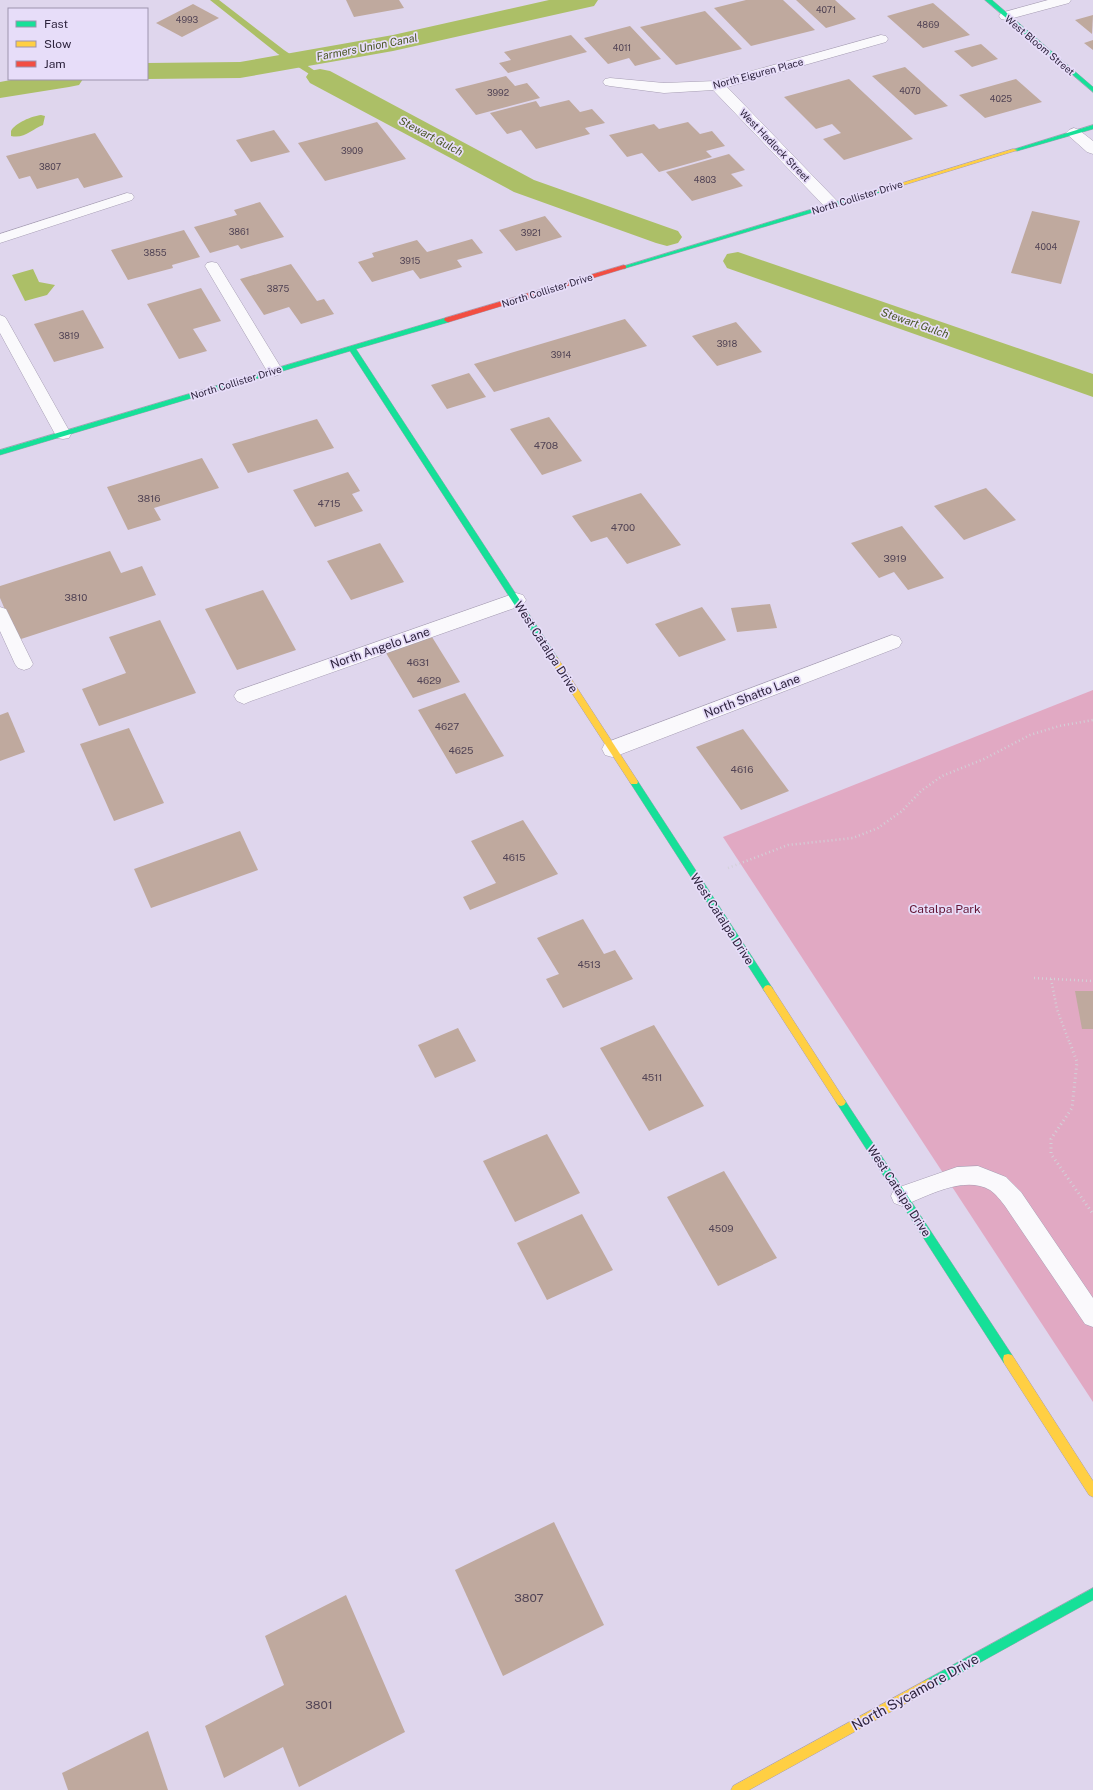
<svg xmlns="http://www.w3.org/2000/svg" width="1093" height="1790" viewBox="0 0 1093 1790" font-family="'Public Sans',sans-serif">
<rect width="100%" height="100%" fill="#dfd6ed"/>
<polygon fill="#e1a9c3" points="1093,690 1093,1402 723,837"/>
<g fill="#acbf67">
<path d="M41,115L45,116L43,125C32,129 25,139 11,136V131C15,123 32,116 41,115Z"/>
<polygon points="33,269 39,282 55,285 47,295 25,301 12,275"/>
</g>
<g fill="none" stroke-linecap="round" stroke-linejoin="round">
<polygon fill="#acbf67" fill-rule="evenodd" points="210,0 219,0 284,50 324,77 317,79 278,54"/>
<g fill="#acbf67" fill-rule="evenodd">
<polygon points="549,0 598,0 594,6 393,51 240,78 147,79 146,79 147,63 240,62 393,35"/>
<polygon points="320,69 330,71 534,180 678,231 682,237 678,243 667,246 656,243 514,192 310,83 306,77 310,71"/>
<polygon points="16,79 83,79 79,85 69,87 0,98 0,82"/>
<polygon points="738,252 1093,374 1093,397 727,268 723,261 727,254"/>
</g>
</g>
<g fill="#bfa99e">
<polygon points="346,0 399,0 404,8 354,17"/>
<polygon points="746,0 783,0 815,30 751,46 714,8"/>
<polygon points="796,0 835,0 856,19 826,28"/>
<polygon points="933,3 970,35 923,48 887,16"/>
<polygon points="193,4 219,18 182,37 156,23"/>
<polygon points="705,11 742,49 676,65 640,27"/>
<polygon points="1093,15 1092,34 1075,20"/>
<polygon points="630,26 661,59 635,66 629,58 608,64 584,38"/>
<polygon points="571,35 587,52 508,73 499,63 511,60 504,52"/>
<polygon points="1093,40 1093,50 1084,43"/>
<polygon points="981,44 998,59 972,67 954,51"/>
<polygon points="905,67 948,106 915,115 872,76"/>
<polygon points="506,76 515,86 527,83 540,98 476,115 455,89"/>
<polygon points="849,79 913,139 844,160 823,139 841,133 832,124 816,129 784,97"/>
<polygon points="1016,79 1042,102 985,118 959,95"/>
<polygon points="569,100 580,112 592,109 605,123 585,128 590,134 536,149 521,130 507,134 490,113 536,101 540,107"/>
<polygon points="377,122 406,159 325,181 298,143"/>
<polygon points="688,122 700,134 712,131 725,146 706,151 712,157 659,172 642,153 627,157 609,135 654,124 659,129"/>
<polygon points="274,130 290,152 251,162 236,140"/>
<polygon points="95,133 123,177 84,188 78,178 37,189 30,176 19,179 6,156"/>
<polygon points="729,154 745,170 731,174 743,186 692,201 666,172"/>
<polygon points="260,202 284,237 241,249 238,245 210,253 194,227 237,215 234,210"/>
<polygon points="1032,211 1080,221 1061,284 1011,273"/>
<polygon points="545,216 562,237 516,251 499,230"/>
<polygon points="184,230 200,257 172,265 173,268 128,280 111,250"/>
<polygon points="472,239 483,253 457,260 462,267 420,279 413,270 372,282 358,262 374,257 372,253 417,240 427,252"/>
<polygon points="291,264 317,301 324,299 334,314 301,324 289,307 264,315 240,279"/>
<polygon points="201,288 221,321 193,329 207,351 179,359 147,304"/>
<polygon points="83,310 104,348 54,362 34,324"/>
<polygon points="625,319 647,346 494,392 474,364"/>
<polygon points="736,322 762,352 717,366 692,336"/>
<polygon points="469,373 486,397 447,409 431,385"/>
<polygon points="549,417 582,461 542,475 510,429"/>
<polygon points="317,419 334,448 248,473 232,444"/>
<polygon points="202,458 219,488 154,508 161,520 128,530 107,487"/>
<polygon points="348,472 360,491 352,494 363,511 315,527 293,490"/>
<polygon points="986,488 1016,520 964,540 934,506"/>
<polygon points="641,493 681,545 627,564 607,537 591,542 572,516"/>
<polygon points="902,526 944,578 908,590 894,572 879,578 851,543"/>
<polygon points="380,543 404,582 351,600 327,561"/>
<polygon points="110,551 121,573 142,566 156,595 18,640 0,598 0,586"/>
<polygon points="263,590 296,650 237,670 205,609"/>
<polygon points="770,604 777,628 737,632 731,608"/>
<polygon points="702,607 726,640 679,657 655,624"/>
<polygon points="160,620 196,693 99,726 82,689 126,673 109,637"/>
<polygon points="432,637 460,682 413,698 386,653"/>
<polygon points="465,693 504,756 456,774 418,710"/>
<polygon points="8,712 25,752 0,761 0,715"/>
<polygon points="129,728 164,803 114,821 80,744"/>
<polygon points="743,729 789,791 741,810 696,747"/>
<polygon points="523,820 558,874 470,910 463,897 496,883 471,841"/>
<polygon points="240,831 258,870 151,908 134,869"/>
<polygon points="583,919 604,954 615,950 633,979 563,1008 546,979 559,974 537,938"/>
<polygon points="1075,991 1093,991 1093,1029 1082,1029"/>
<polygon points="654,1025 704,1106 649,1131 600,1048"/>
<polygon points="458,1028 476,1061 435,1078 418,1045"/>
<polygon points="547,1134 580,1193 515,1222 483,1161"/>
<polygon points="724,1171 777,1258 718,1286 667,1197"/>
<polygon points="582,1214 613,1270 547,1300 517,1243"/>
<polygon points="554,1522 604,1625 503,1676 455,1570"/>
<polygon points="346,1595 405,1732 299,1787 283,1747 224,1778 205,1726 284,1685 265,1636"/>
<polygon points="148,1731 168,1790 68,1790 62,1773"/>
</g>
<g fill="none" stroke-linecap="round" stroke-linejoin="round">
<defs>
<g id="lane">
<polygon points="127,193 132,194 134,197 132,200 0,243 0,234"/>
<polygon points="212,262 217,263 219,266 283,371 280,374 275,376 270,374 267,371 205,266 207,263"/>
<polygon points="0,315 5,317 7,320 71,434 69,438 63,439 57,438 55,434 0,333"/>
<polygon points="0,607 6,609 8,613 33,664 30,668 24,670 18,668 15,664 0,631"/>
<path d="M978,1166L1006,1177L1021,1192L1093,1298V1327L1085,1324L1005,1206C1001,1201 996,1194 990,1190C964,1175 928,1196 902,1206L894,1203L891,1196L894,1189L957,1167Z"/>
</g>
<g id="street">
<polygon points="1048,0 1071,0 1069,3 1006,20 1001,19 999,16 1001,13"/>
<polygon points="881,35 886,36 888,39 886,42 727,87 838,202 840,205 838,208 832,210 826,208 713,90 664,93 610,86 605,85 603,82 605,79 610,78 664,83 716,81"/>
<polygon points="1074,128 1079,130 1093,141 1093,154 1087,152 1069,136 1066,133 1069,130"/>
<polygon points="516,593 523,595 526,600 523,605 251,701 244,704 237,701 234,696 237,691"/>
<polygon points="892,635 899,637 902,642 899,647 619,755 612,757 605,755 602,749 605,743"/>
</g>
<g id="fast">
<polygon points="985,0 992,0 1093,87 1093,92"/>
<polygon points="1093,125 1093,129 1017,151 1012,150"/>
<polygon points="879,189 882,191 881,192 626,268 624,269 621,267"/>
<polygon points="445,318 447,318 450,320 449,322 356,349 557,657 558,659 557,661 551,661 350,351 0,455 0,450"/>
<polygon points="634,779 637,780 771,986 773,989 771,992 768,993 765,992 631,784 630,782"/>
<polygon points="841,1098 844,1099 1012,1355 1013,1359 1012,1363 1008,1364 1004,1363 838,1105 836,1102 838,1099"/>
<polygon points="1093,1588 1093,1600 932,1689 928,1691 924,1689 922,1685 924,1681"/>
</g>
<g id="slow">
<polygon points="1013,149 1018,150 881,192 876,191"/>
<polygon points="554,656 557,657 637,780 638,782 637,784 631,784 551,661 550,659 551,657"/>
<polygon points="768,985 771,986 844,1099 846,1102 844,1105 841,1106 838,1105 765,992 763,989 765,986"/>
<polygon points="1008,1354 1012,1355 1093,1481 1093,1497 1089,1495 1004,1363 1003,1359 1004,1355"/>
<polygon points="928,1679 932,1681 934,1685 932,1689 749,1790 731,1790 733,1786"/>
</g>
<polygon id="jam" points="624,265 626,266 626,268 449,322 447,322 444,320 445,318"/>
</defs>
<use href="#lane" stroke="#a79eb4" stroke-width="1"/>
<use href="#street" stroke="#a79eb4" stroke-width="1"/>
<use href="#fast" stroke="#a79eb4" stroke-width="1"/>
<use href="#slow" stroke="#a79eb4" stroke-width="1"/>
<use href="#jam" stroke="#a79eb4" stroke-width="1"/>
<g stroke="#d3d1d8" stroke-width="2.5" stroke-dasharray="1 3" stroke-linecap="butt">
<polyline points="728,868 788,845 853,838 878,828 902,811 921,791 942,776 984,759 1030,735 1059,726 1093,720"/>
<polyline points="1034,978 1093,981"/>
<polyline points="1051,979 1057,1009 1070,1044"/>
</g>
<polyline stroke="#d3d1d8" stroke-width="3" stroke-dasharray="1 3.5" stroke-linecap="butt" points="1070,1043 1077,1062 1072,1108 1051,1139 1051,1154 1093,1214"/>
<use href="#lane" fill="#faf9fc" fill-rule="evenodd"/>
<use href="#street" fill="#faf9fc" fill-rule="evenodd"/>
<use href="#fast" fill="#16e098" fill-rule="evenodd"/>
<use href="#slow" fill="#ffcf43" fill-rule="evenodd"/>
<use href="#jam" fill="#f24e42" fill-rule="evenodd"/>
</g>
<g text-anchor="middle" stroke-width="3.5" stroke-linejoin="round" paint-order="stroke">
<g font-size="9" fill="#524455">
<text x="826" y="13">4071</text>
<text x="187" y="23">4993</text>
<text x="928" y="28">4869</text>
<text x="622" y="51">4011</text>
<text x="910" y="94">4070</text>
<text x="498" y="96">3992</text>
<text x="1001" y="102">4025</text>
<text x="352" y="154">3909</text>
<text x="50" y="170">3807</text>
<text x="705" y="183">4803</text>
<text x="239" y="235">3861</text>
<text x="531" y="236">3921</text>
<text x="1046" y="250">4004</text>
<text x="155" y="256">3855</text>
<text x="410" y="264">3915</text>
<text x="278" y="292">3875</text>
<text x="69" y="339">3819</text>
<text x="727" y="347">3918</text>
<text x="561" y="358">3914</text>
</g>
<g font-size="10" fill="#2d233d" stroke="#e7ddf9">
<text transform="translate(1040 45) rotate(40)" y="4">West Bloom Street</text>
<text transform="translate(758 73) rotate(-15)" y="4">North Eiguren Place</text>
<text transform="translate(775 145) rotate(46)" y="4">West Hadlock Street</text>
<text transform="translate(857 197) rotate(-17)" y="4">North Collister Drive</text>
<text transform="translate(547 290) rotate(-17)" y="4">North Collister Drive</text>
<text transform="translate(236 382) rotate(-17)" y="4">North Collister Drive</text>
</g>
<g font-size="10" fill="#524455">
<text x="546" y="449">4708</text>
<text x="149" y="502">3816</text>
<text x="329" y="507">4715</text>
<text x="623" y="531">4700</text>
<text x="895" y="562">3919</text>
<text x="76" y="601">3810</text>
<text x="418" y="666">4631</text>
<text x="429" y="684">4629</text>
<text x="447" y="730">4627</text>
<text x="461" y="754">4625</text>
<text x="742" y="773">4616</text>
<text x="514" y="861">4615</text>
<text x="589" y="968">4513</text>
<text x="652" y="1081">4511</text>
<text x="721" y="1232">4509</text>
</g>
<g font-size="11" font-style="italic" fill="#4b5826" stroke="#e7ddf9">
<text transform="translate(367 47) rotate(-11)" y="4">Farmers Union Canal</text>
<text transform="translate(431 136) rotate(28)" y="4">Stewart Gulch</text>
<text transform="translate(915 323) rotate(19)" y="4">Stewart Gulch</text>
</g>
<g font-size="12" fill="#2d233d" stroke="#e7ddf9">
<text transform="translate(546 647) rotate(57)" y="4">West Catalpa Drive</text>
<text transform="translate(380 648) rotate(-19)" y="4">North Angelo Lane</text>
<text transform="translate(752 696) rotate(-21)" y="4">North Shatto Lane</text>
<text transform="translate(722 919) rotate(57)" y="4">West Catalpa Drive</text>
<text transform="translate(899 1191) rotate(57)" y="4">West Catalpa Drive</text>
</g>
<g font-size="12" fill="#631534" stroke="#e7ddf9">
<text x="945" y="913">Catalpa Park</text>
</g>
<g font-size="12" fill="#524455">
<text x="529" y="1602">3807</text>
<text x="319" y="1709">3801</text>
</g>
<g font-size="14" fill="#2d233d" stroke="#e7ddf9">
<text transform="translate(915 1692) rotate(-29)" y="5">North Sycamore Drive</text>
</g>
</g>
<rect x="8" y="8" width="140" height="72" fill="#e7ddf9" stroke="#9d93ae"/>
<rect x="16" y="21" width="20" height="6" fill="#16e098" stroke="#9d93ae"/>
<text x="44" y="28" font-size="12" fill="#2d233d">Fast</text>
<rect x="16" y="41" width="20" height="6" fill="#ffcf43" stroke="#9d93ae"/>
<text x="44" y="48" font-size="12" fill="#2d233d">Slow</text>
<rect x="16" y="61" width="20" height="6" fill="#f24e42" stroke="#9d93ae"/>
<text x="44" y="68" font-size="12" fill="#2d233d">Jam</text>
</svg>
